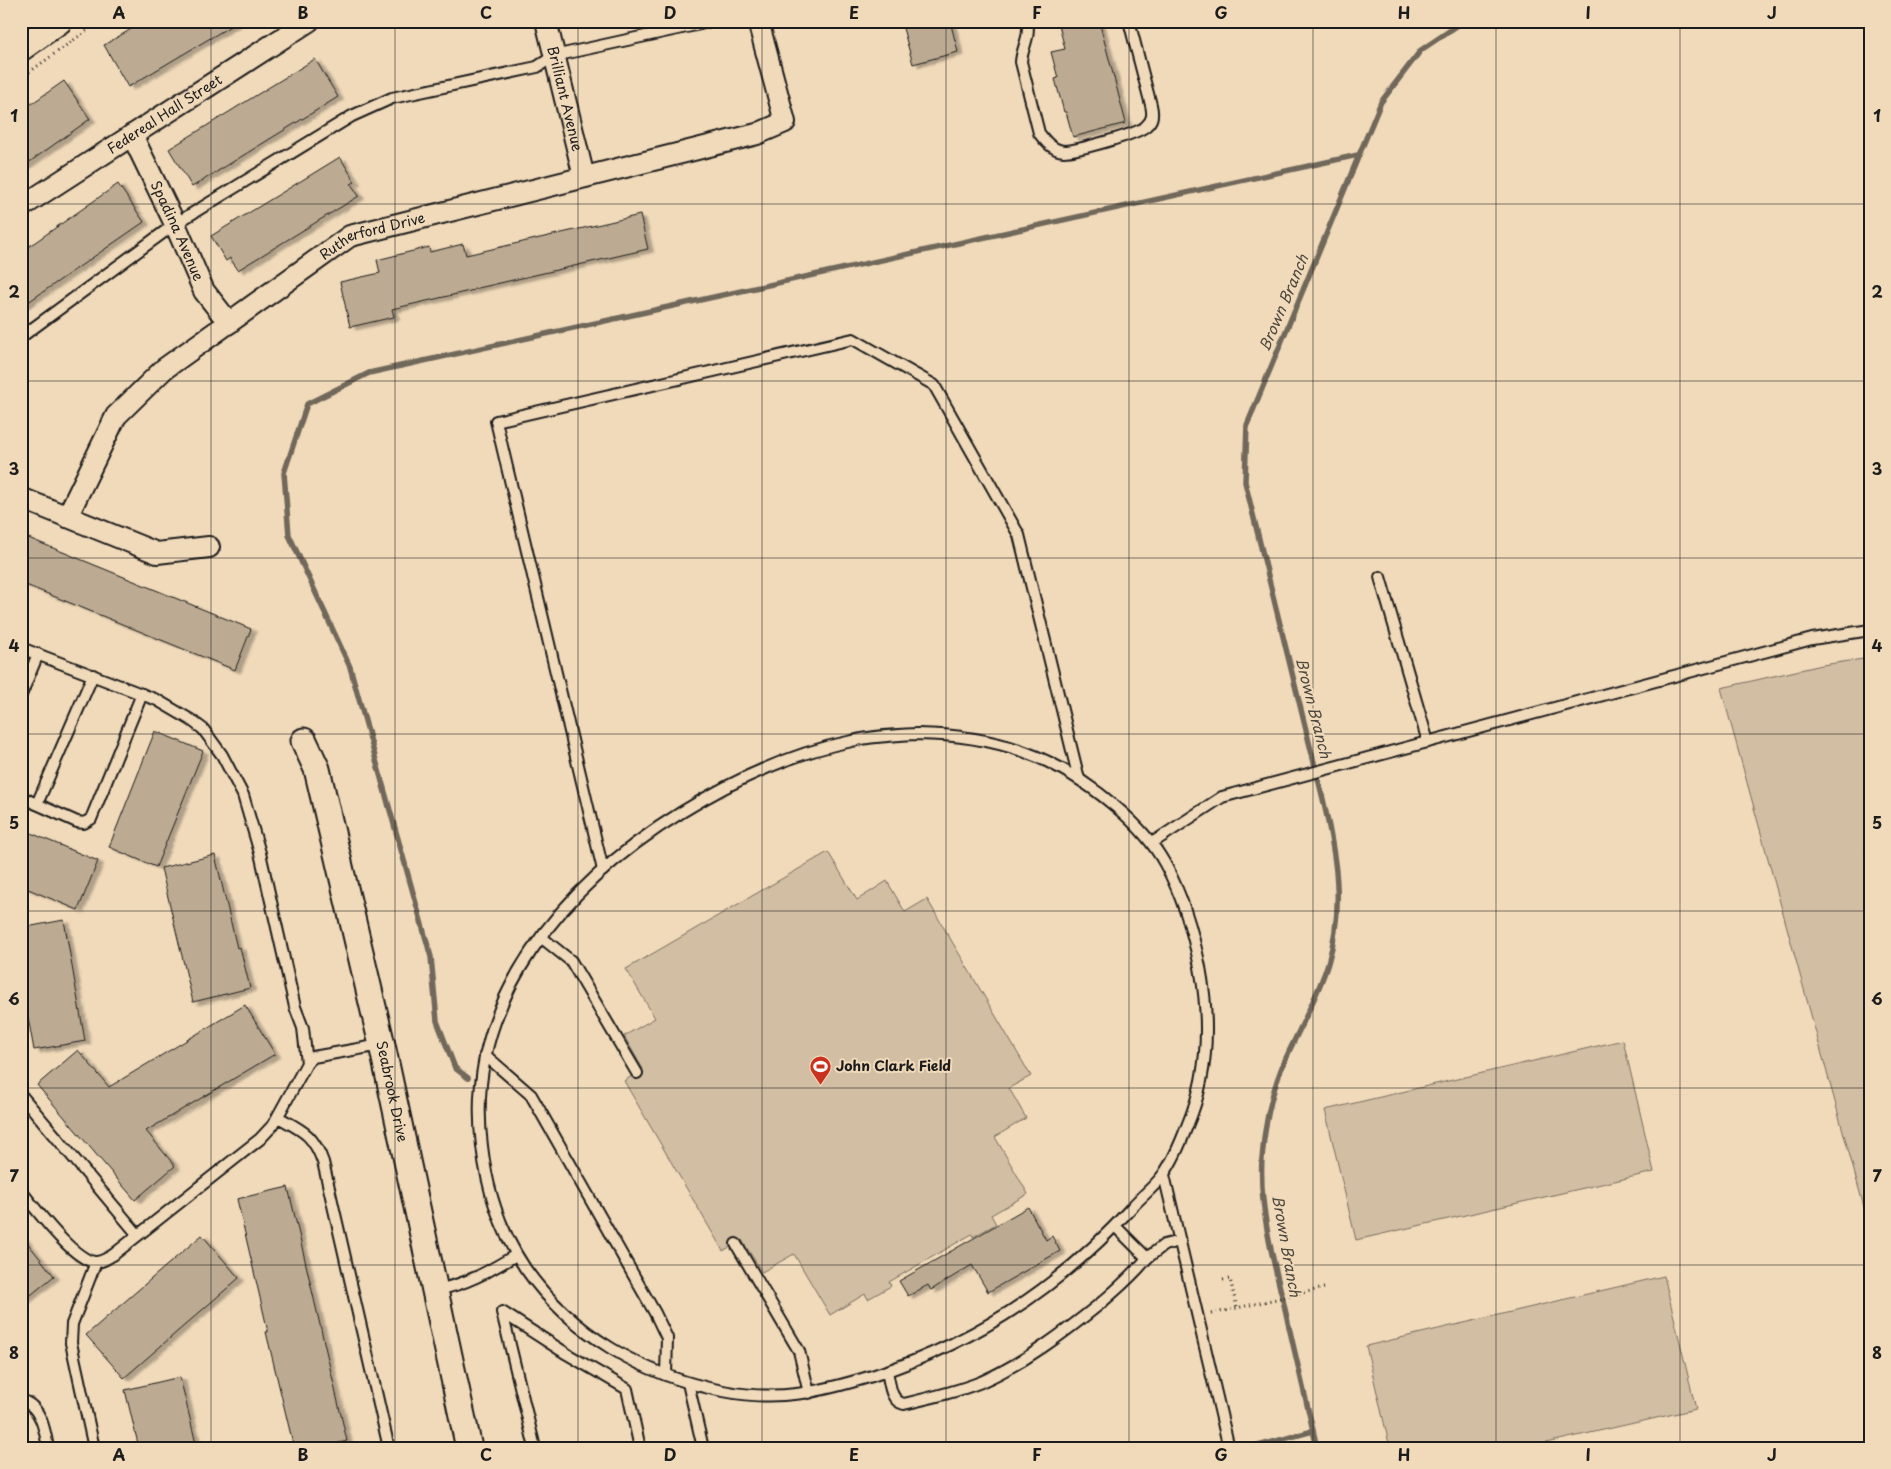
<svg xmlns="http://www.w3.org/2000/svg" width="1891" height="1469" viewBox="0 0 1891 1469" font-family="'Playpen Sans',sans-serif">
<defs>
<filter id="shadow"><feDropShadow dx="5.5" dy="3" stdDeviation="1" flood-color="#0004"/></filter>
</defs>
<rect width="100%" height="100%" fill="#f1daba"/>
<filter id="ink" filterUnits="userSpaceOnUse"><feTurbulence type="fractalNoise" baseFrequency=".02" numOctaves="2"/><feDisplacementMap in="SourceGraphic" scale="10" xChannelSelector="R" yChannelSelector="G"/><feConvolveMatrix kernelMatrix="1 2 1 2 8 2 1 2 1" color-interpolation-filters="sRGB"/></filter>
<g filter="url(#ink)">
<g fill="#d2bea3" stroke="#776d60">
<polygon points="1870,658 1870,851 1865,852 1870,874 1870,1229 1721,688 1822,665"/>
<polygon points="828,852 857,900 887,881 905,912 927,899 1031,1076 1009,1088 1026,1118 995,1137 1028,1194 991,1215 996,1224 973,1237 972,1234 889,1282 891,1286 868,1299 865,1294 830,1315 794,1254 762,1272 742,1240 723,1251 624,1081 643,1069 624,1036 655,1018 626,969"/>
<polygon points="1623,1040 1654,1172 1356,1240 1325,1110"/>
<polygon points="1664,1276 1696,1409 1524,1448 1390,1448 1366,1346"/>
</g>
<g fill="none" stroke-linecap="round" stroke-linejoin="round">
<g stroke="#70675a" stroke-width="5.5">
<polyline points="468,1078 455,1068 437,1021 431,957 350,667 289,535 284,473 307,404 369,373 1358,155"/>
<polyline points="1258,1446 1313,1431"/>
<path d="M1317,1448C1306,1399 1294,1350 1283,1300C1272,1257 1259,1204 1262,1159C1264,1128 1271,1095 1282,1067C1297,1032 1317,999 1328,963C1345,906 1336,855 1323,799L1245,482L1247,425L1381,102L1421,50L1464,21"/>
</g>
</g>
<g fill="#bcab92" stroke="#1c1c1c" filter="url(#shadow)">
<polygon points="145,21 239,21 128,87 104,45"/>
<polygon points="901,21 950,21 958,52 913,64"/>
<polygon points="1058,21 1099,21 1126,123 1073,137 1066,112 1064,112 1055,79 1058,78 1051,52 1065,49"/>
<polygon points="315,59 338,97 192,187 169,149"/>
<polygon points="64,81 90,119 21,168 21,111"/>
<polygon points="340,157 355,182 351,184 359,196 238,270 230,258 226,261 211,236"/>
<polygon points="118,184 144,222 21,307 21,252"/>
<polygon points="640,215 648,249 474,289 474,290 392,309 394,317 350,327 340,282 380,273 377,260 429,247 430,252 463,244 466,255"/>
<polygon points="21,535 251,629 235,670 21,583"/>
<polygon points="155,731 203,751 156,867 109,847"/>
<polygon points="21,829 98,861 78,910 21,886"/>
<polygon points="215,855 237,948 240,947 250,988 193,1002 161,868"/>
<polygon points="64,920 85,1041 34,1050 21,979 21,928"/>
<polygon points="245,1005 275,1054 146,1131 175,1166 135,1200 37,1085 78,1050 109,1087"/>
<polygon points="288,1187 347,1441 318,1448 294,1448 266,1332 268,1332 237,1199"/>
<polygon points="1028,1207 1046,1240 1052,1236 1060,1251 988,1292 972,1265 931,1290 928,1285 908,1296 899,1281"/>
<polygon points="21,1235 54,1276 21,1303"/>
<polygon points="202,1235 239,1278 124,1378 86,1335"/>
<polygon points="180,1377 197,1448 139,1448 125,1390"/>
</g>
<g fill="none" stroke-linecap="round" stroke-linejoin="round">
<defs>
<g id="service">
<path d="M1027,21C1031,36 1022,47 1021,62L1039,133C1045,141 1052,150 1064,151C1075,151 1139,134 1146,126C1153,120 1153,114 1151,105L1129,21"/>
<polyline points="21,337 175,224 352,116 392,98 537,67 554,56 714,21"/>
<polyline points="1380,577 1428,742"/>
<polyline points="21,648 157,700 191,720 203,729 222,755 243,795 260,853 295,1007 303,1028 307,1063"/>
<polyline points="21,695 38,654"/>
<path d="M917,734C996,735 1055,755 1116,807C1135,823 1153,842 1165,864C1182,895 1193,932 1200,967C1210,1021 1209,1075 1187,1126C1181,1142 1173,1161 1163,1175C1155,1186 1142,1196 1133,1206C1061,1287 975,1343 872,1376C820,1392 778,1402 723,1391C644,1376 571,1334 525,1268C500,1231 487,1190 482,1146C463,1000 565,884 682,812C734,780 792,753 852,741C873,736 895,735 917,734Z"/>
<polyline points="21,797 77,822 84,823 91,819 142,694"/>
<polyline points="37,804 93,675"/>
<polyline points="1152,843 1222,797 1812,639 1870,630"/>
<polyline points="603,870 496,421 853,339 934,385 1019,535 1079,779"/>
<polyline points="541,937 571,961 637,1073"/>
<polyline points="485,1055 531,1095 655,1313 667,1338 666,1375"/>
<polyline points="21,1095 138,1235"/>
<path d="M278,1117C303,1131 313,1134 323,1162L389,1448"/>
<polyline points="1164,1175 1229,1448"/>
<path d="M21,1191C36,1209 72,1258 94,1262C101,1263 107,1258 113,1255L260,1139L273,1125L307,1063L313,1057L381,1045"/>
<polyline points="736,1244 799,1351 809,1393"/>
<polyline points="1147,1258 1164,1245 1180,1241"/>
<path d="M436,1290C468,1284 489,1271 516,1255"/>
<path d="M887,1371C890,1384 890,1401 904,1404C930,1398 956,1392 981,1382C1024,1363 1064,1333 1101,1303C1118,1288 1133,1276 1147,1258L1115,1226"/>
<polyline points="688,1383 703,1448"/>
<path d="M21,1400C41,1406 45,1430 48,1448"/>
<polyline points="94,1448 71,1343 72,1324 96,1262"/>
<polyline points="535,1448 502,1312 567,1354 627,1389 640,1448"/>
</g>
<g id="minor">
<path id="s1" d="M546,21L584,177"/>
<path id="s2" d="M132,135L175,224L204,291L229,323"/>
<path id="s3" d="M21,207L309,21"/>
<polyline points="21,498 157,553 209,547"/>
<path id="s4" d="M67,517L116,416L164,369L350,236L757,134L785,122L758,21"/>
</g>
<g id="tertiary">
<polyline points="21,48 59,21"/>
<path id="s5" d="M304,741L317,769L382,1045L469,1448"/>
</g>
</defs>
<use href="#service" stroke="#1c1c1c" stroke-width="14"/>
<use href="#minor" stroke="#1c1c1c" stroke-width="24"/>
<use href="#tertiary" stroke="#1c1c1c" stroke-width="29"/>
<g stroke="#1c1c1c" stroke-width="3" stroke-dasharray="1 4" stroke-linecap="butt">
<polyline points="21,78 100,21"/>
<polyline points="1223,1280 1230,1279 1237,1308"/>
<polyline points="1211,1314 1324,1288"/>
</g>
<use href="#service" stroke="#f1daba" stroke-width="10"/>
<use href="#minor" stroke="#f1daba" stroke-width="20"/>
<use href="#tertiary" stroke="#f1daba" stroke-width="25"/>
</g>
</g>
<path fill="none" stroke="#1c1c1c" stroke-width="1" stroke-opacity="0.55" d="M211,21V1448M395,21V1448M578,21V1448M762,21V1448M946,21V1448M1129,21V1448M1313,21V1448M1496,21V1448M1680,21V1448M21,204H1870M21,381H1870M21,558H1870M21,734H1870M21,911H1870M21,1088H1870M21,1265H1870"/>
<defs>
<symbol id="stadium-pin" viewBox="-11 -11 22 30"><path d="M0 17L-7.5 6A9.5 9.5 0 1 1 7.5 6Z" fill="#c8321e" stroke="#f1daba"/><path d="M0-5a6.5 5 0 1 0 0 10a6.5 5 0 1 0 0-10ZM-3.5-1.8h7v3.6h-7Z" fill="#fff"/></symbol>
</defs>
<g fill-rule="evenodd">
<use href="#stadium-pin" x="808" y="1054" width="25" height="34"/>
</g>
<g text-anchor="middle" stroke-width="4" stroke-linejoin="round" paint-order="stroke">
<g font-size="14" fill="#1c1c1c" stroke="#f1daba">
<text dy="5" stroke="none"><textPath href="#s1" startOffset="80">Brilliant Avenue</textPath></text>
<text dy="5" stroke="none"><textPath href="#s3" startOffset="171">Federeal Hall Street</textPath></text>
<text dy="5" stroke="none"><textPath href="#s2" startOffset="106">Spadina Avenue</textPath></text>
<text dy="5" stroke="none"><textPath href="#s4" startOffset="429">Rutherford Drive</textPath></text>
<text dy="5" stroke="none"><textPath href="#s5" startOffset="362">Seabrook Drive</textPath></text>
</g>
<g font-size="14" font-weight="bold" fill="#1c1c1c" stroke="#f1daba" text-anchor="start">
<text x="836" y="1071">John Clark Field</text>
</g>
<g font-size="15" font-style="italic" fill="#4d4840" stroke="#f1daba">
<text transform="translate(1284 303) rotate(-67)" y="5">Brown Branch</text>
<text transform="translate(1313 708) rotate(76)" y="5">Brown Branch</text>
<text transform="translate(1286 1246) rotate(80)" y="5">Brown Branch</text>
</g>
</g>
<rect width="1891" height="1469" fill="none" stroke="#f1daba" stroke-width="55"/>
<rect x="28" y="28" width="1836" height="1414" fill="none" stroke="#1c1c1c" stroke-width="2"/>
<g font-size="16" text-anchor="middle" font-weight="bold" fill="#1c1c1c">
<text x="119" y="19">A</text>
<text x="303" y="19">B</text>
<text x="486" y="19">C</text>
<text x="670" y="19">D</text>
<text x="854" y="19">E</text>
<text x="1037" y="19">F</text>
<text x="1221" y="19">G</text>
<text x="1404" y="19">H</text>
<text x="1588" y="19">I</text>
<text x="1772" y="19">J</text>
<text x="14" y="122">1</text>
<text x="1877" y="122">1</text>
<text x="14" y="298">2</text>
<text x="1877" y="298">2</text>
<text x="14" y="475">3</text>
<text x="1877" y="475">3</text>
<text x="14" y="652">4</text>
<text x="1877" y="652">4</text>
<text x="14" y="829">5</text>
<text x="1877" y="829">5</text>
<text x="14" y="1005">6</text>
<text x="1877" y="1005">6</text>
<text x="14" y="1182">7</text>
<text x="1877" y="1182">7</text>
<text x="14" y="1359">8</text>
<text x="1877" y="1359">8</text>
<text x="119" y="1461">A</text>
<text x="303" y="1461">B</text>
<text x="486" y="1461">C</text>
<text x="670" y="1461">D</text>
<text x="854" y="1461">E</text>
<text x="1037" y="1461">F</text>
<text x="1221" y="1461">G</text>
<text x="1404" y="1461">H</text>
<text x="1588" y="1461">I</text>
<text x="1772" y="1461">J</text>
</g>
</svg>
